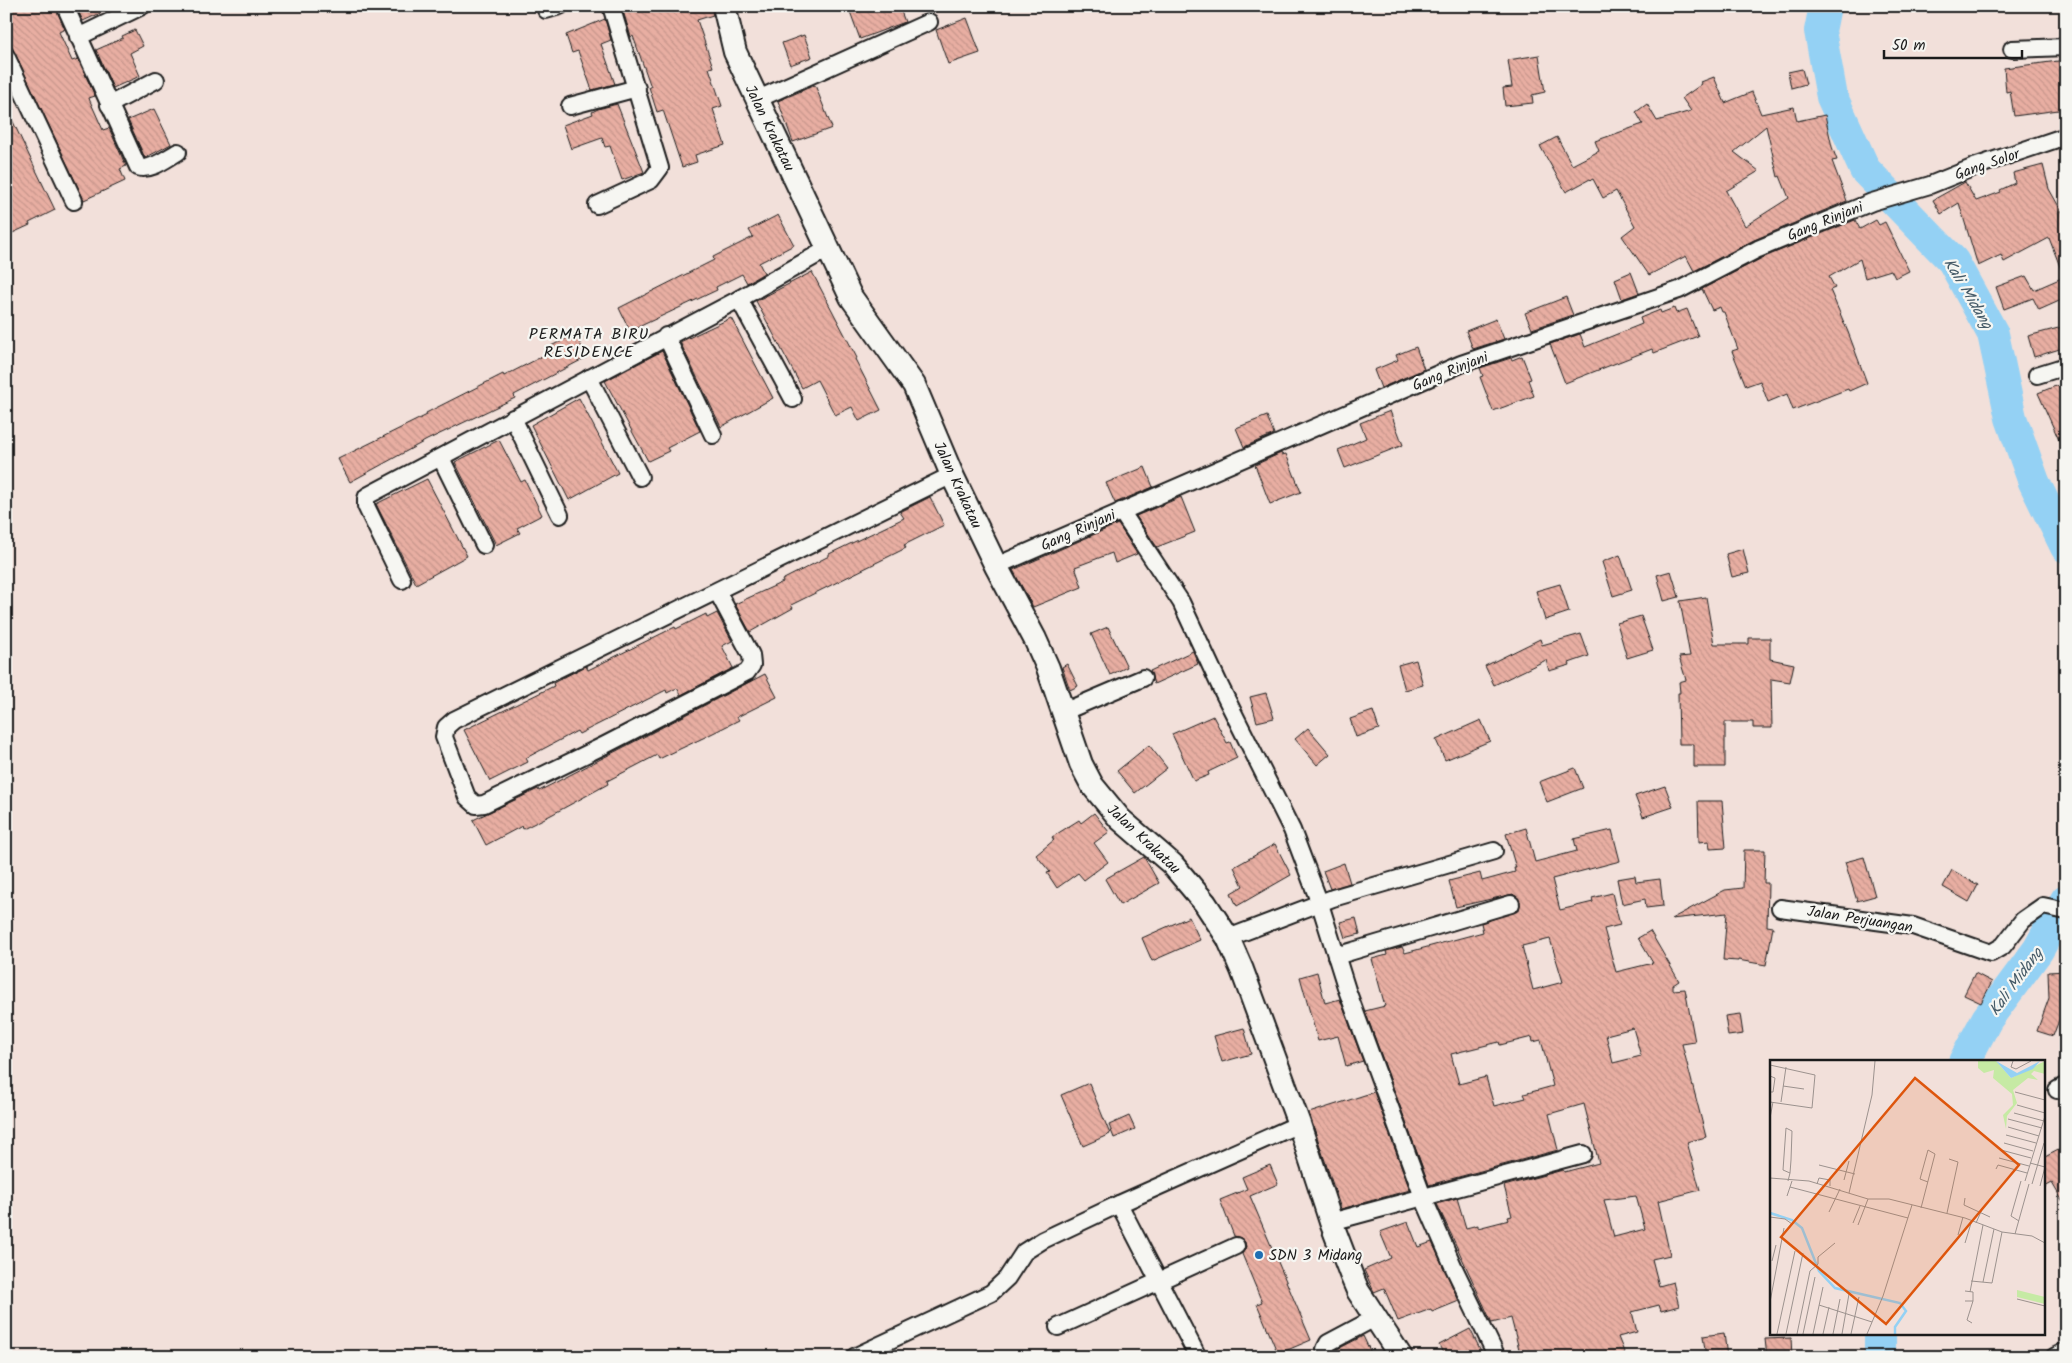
<svg xmlns="http://www.w3.org/2000/svg" width="2072" height="1363" viewBox="0 0 2072 1363" font-family="Kalam,sans-serif">
<defs>
<pattern id="building-back-hatch" width="6" height="6" patternUnits="userSpaceOnUse" patternTransform="scale(1.25)"><rect width="6" height="6" fill="#e8aea2"/><path d="M-1 5l2 2M0 0l6 6M5-1l2 2" fill="none" stroke="#c6958b"/></pattern>
</defs>
<rect width="100%" height="100%" fill="#f2e0da"/>
<filter id="ink" filterUnits="userSpaceOnUse"><feTurbulence type="fractalNoise" baseFrequency=".02" numOctaves="2"/><feDisplacementMap in="SourceGraphic" scale="10" xChannelSelector="R" yChannelSelector="G"/><feConvolveMatrix kernelMatrix="1 2 1 2 8 2 1 2 1" color-interpolation-filters="sRGB"/></filter>
<g filter="url(#ink)">
<g fill="none" stroke-linecap="round" stroke-linejoin="round">
<g stroke="#94d1f4" stroke-width="32">
<polyline points="1825,6 1820,31 1832,97 1865,170 1953,261 1993,334 2011,418 2034,482 2066,547"/>
<polyline points="1964,1062 1987,1019 2038,950 2066,900"/>
<polyline points="1880,1357 1880,1334"/>
</g>
</g>
<g fill="url(#building-back-hatch)" stroke="#1c1c1c" fill-rule="evenodd">
<polygon points="15,6 55,6 65,29 59,32 72,61 78,59 95,96 89,98 90,101 103,130 109,128 126,166 120,169 125,181 84,200 6,34 6,10"/>
<polygon points="76,6 116,6 83,21"/>
<polygon points="638,6 711,6 713,15 697,20 713,67 709,68 722,106 713,109 725,145 695,155 697,162 682,167 663,110 657,112 649,87 651,87 633,36 631,37 623,11"/>
<polygon points="848,6 899,6 905,22 860,39"/>
<polygon points="967,18 980,53 948,64 936,30"/>
<polygon points="605,19 611,40 601,44 615,84 592,90 578,51 572,53 566,35"/>
<polygon points="135,30 143,46 130,53 140,76 113,88 96,50 123,38 122,36"/>
<polygon points="804,35 812,57 790,65 782,43"/>
<polygon points="1539,55 1545,92 1532,95 1533,103 1505,106 1503,88 1512,87 1508,60"/>
<polygon points="2066,60 2066,109 2014,116 2010,91 2006,92 2004,68"/>
<polygon points="1802,69 1806,84 1791,88 1788,72"/>
<path d="M1714,77L1725,103L1752,92L1761,114L1794,107L1797,121L1825,115L1832,147L1837,160L1832,161L1847,201L1754,240L1694,271L1686,256L1649,275L1622,236L1635,226L1616,191L1603,198L1593,179L1591,180L1590,179L1566,192L1540,146L1557,137L1572,165L1599,151L1595,141L1643,124L1636,112L1647,104L1657,121L1691,111L1682,98L1702,84L1701,82ZM1766,126L1778,177L1780,176L1789,198L1745,226L1726,191L1759,171L1734,152Z"/>
<polygon points="815,85 832,128 793,142 778,101"/>
<polygon points="617,104 644,172 622,180 610,146 605,147 602,138 571,149 563,125 593,114 592,112 598,109"/>
<polygon points="6,107 55,210 29,223 30,225 6,236"/>
<polygon points="154,109 171,144 145,158 128,120"/>
<polygon points="2043,165 2049,189 2066,219 2066,298 2039,310 2033,298 2004,309 1996,287 2026,276 2034,290 2064,277 2049,238 2004,262 2001,255 1978,266 1959,203 1941,214 1933,200 1965,182 1976,201 2001,192 2000,190 2015,183 2013,173"/>
<polygon points="778,215 794,245 759,263 764,273 747,283 742,274 716,287 717,290 630,331 619,308 714,260 713,257 753,237 749,230"/>
<polygon points="1855,220 1860,229 1876,220 1879,225 1885,222 1909,271 1895,278 1891,270 1865,278 1860,259 1829,277 1835,288 1830,290 1848,332 1867,383 1849,391 1848,389 1793,410 1787,394 1768,402 1760,381 1746,386 1732,351 1738,349 1724,312 1722,312 1720,307 1712,310 1702,289 1762,258"/>
<polygon points="812,272 857,358 855,359 881,410 859,421 852,407 835,415 817,380 802,388 756,301"/>
<polygon points="1631,272 1639,293 1622,299 1615,279"/>
<polygon points="1566,297 1573,315 1532,329 1525,313"/>
<polygon points="1674,308 1676,313 1687,309 1698,336 1654,353 1652,349 1565,383 1550,344 1580,334 1585,347 1642,324 1640,318 1660,310 1661,313"/>
<polygon points="731,318 773,398 721,427 680,342"/>
<polygon points="1496,319 1504,339 1473,349 1466,331"/>
<polygon points="2066,326 2066,347 2034,357 2028,336"/>
<polygon points="575,334 587,357 514,395 515,398 427,440 350,482 338,459 427,415 426,413 503,374 504,376 553,351 551,346"/>
<polygon points="1416,347 1424,369 1381,388 1374,370 1398,360 1396,355"/>
<polygon points="662,351 700,431 667,448 669,451 648,461 605,381"/>
<polygon points="1522,356 1531,379 1528,380 1534,396 1493,411 1480,377 1483,376 1480,368 1511,358 1512,360"/>
<polygon points="2058,385 2066,403 2066,456 2038,393"/>
<polygon points="579,398 618,473 569,500 531,425"/>
<polygon points="1390,411 1403,445 1345,468 1338,450 1366,438 1360,423"/>
<polygon points="1267,416 1274,434 1244,447 1236,428"/>
<polygon points="499,440 521,482 525,480 542,515 517,528 520,533 496,545 455,462"/>
<polygon points="1281,453 1282,455 1286,454 1301,492 1270,504 1255,465"/>
<polygon points="1145,467 1153,487 1115,503 1106,483"/>
<polygon points="427,479 467,556 416,584 376,504"/>
<polygon points="930,497 944,525 904,545 906,548 791,605 793,608 750,632 735,604 783,582 782,580 829,556 829,554 904,518 900,512"/>
<polygon points="1181,497 1195,532 1157,547 1136,516"/>
<polygon points="1118,524 1137,554 1115,563 1112,553 1075,567 1082,587 1033,607 1013,570"/>
<polygon points="1743,549 1749,573 1732,577 1726,554"/>
<polygon points="1620,555 1632,590 1613,596 1602,562"/>
<polygon points="1671,571 1679,597 1664,601 1657,575"/>
<polygon points="1560,584 1569,612 1545,620 1536,591"/>
<polygon points="1706,597 1714,644 1749,644 1749,638 1770,638 1770,659 1794,664 1790,682 1771,679 1772,728 1753,728 1753,722 1725,722 1725,767 1694,767 1694,744 1679,744 1678,693 1680,693 1679,682 1686,680 1679,657 1690,656 1680,601"/>
<polygon points="717,613 732,641 722,646 733,668 681,695 677,688 667,693 666,690 579,734 577,731 526,758 528,762 490,781 464,730 554,686 553,683 586,666 588,670 675,627 676,629 706,614 707,618"/>
<polygon points="1641,616 1653,650 1627,658 1617,623"/>
<polygon points="1108,627 1127,667 1110,675 1091,634"/>
<polygon points="1581,634 1589,656 1569,663 1570,665 1549,671 1546,660 1494,685 1485,666 1540,639 1542,645"/>
<polygon points="1193,651 1198,664 1154,684 1150,671"/>
<polygon points="1416,660 1423,685 1405,690 1398,665"/>
<polygon points="1067,664 1078,686 1070,690 1062,667"/>
<polygon points="765,674 777,697 737,717 739,720 703,738 659,759 657,755 607,781 608,784 551,815 523,829 522,826 486,845 473,820 538,789 539,791"/>
<polygon points="1266,693 1274,718 1257,722 1250,697"/>
<polygon points="1373,711 1379,729 1356,737 1350,719"/>
<polygon points="1213,716 1227,743 1230,742 1237,758 1208,772 1209,775 1194,781 1172,734"/>
<polygon points="1481,720 1490,741 1445,760 1436,740"/>
<polygon points="1308,728 1330,754 1317,765 1295,739"/>
<polygon points="1149,745 1167,768 1135,793 1117,771"/>
<polygon points="1575,768 1583,788 1547,802 1539,782"/>
<polygon points="1665,786 1673,807 1643,817 1635,796"/>
<polygon points="1698,801 1722,801 1726,848 1710,849 1709,841 1699,842"/>
<polygon points="1094,813 1109,832 1094,843 1108,862 1084,880 1078,873 1057,888 1047,873 1050,872 1036,855 1054,840 1052,837 1079,820 1081,823"/>
<path d="M1526,828L1535,862L1577,851L1574,839L1612,830L1620,861L1552,879L1560,910L1593,902L1592,898L1612,893L1620,925L1604,929L1616,972L1653,963L1638,938L1650,931L1679,981L1673,985V990L1685,989L1695,1042L1682,1044L1706,1137L1687,1142L1700,1190L1658,1201L1670,1255L1652,1259L1659,1286L1673,1282L1679,1306L1661,1311L1659,1305L1632,1312L1637,1332L1618,1337L1626,1357H1521L1511,1318L1492,1323L1437,1204L1457,1198L1466,1228L1478,1225V1228L1509,1220L1508,1217L1512,1216L1504,1186L1563,1170L1564,1172L1599,1163L1584,1104L1549,1114L1558,1150L1429,1185L1365,1011L1385,1006L1372,959L1387,955L1386,951L1402,947L1405,953L1483,932L1481,923L1519,910L1520,901L1513,894L1456,907L1449,881L1480,873L1482,881L1515,872L1514,868H1516L1506,834ZM1550,939L1563,982L1533,990L1522,946ZM1633,1028L1641,1056L1613,1063L1606,1035ZM1532,1037L1533,1042L1541,1040L1553,1086L1524,1094L1526,1098L1494,1106L1486,1077L1459,1084L1451,1054L1499,1042L1500,1045ZM1636,1196L1645,1229L1614,1237L1604,1200Z"/>
<polygon points="1275,844 1291,875 1237,906 1231,893 1243,886 1234,867"/>
<polygon points="1744,850 1765,850 1764,883 1768,883 1767,926 1773,927 1766,965 1738,960 1738,961 1723,960 1727,913 1671,919 1725,890 1743,888"/>
<polygon points="1144,857 1159,883 1120,905 1105,879"/>
<polygon points="1864,857 1875,896 1857,901 1845,862"/>
<polygon points="1344,863 1350,883 1330,889 1323,871"/>
<polygon points="1952,870 1978,885 1969,902 1943,887"/>
<polygon points="1635,876 1636,882 1660,879 1663,906 1646,908 1645,899 1622,904 1617,879"/>
<polygon points="1189,917 1200,940 1152,961 1142,938"/>
<polygon points="1356,918 1360,934 1345,938 1340,922"/>
<polygon points="2066,971 2066,1002 2053,1036 2037,1031 2049,998 2048,972"/>
<polygon points="1317,972 1325,1003 1340,999 1363,1061 1346,1066 1338,1036 1318,1041 1300,977"/>
<polygon points="1975,973 1992,982 1981,1003 1964,995"/>
<polygon points="1740,1014 1743,1034 1728,1036 1725,1016"/>
<polygon points="1244,1028 1251,1054 1222,1062 1214,1036"/>
<polygon points="1089,1083 1110,1134 1083,1146 1061,1095"/>
<polygon points="1374,1092 1410,1190 1341,1209 1309,1113"/>
<polygon points="1129,1116 1135,1129 1114,1138 1109,1125"/>
<polygon points="2066,1146 2066,1207 2052,1183 2043,1188 2043,1158"/>
<polygon points="1270,1165 1278,1184 1250,1196 1311,1340 1278,1354 1257,1304 1262,1302 1242,1254 1246,1247 1245,1242 1241,1238 1234,1236 1220,1200 1247,1189 1242,1177"/>
<polygon points="1408,1222 1418,1247 1432,1242 1459,1301 1432,1312 1431,1309 1398,1321 1384,1288 1374,1292 1364,1270 1391,1258 1380,1232"/>
<polygon points="1470,1329 1484,1357 1445,1357 1439,1345"/>
<polygon points="1724,1333 1727,1357 1706,1357 1703,1336"/>
<polygon points="1363,1336 1373,1357 1338,1357 1336,1350"/>
<polygon points="1791,1338 1792,1357 1767,1357 1765,1339"/>
</g>
<g fill="none" stroke-linecap="round" stroke-linejoin="round">
<defs>
<g id="street">
<path d="M65,6L138,167C150,172 167,158 178,152"/>
<polyline points="546,10 560,6"/>
<polyline points="78,37 142,6"/>
<polyline points="2012,49 2066,47"/>
<polyline points="6,56 74,201"/>
<polyline points="756,100 929,22"/>
<polyline points="109,105 156,80"/>
<polyline points="570,106 637,88"/>
<polyline points="597,205 651,180 660,168 611,6"/>
<polyline points="739,299 793,399"/>
<polyline points="666,336 713,435"/>
<polyline points="2037,375 2066,366"/>
<polyline points="589,378 640,477"/>
<polyline points="513,418 560,515"/>
<polyline points="441,458 484,545"/>
<polyline points="1121,511 1181,602 1221,688 1292,830 1320,904 1347,990 1423,1197 1454,1268 1497,1357"/>
<polyline points="996,566 1461,364 1679,290 1758,249 1872,202 1930,185 1977,166 2066,136"/>
<polyline points="402,580 366,506 366,499 367,496 739,299 829,248"/>
<polyline points="717,591 751,655 752,665 747,672 605,745 484,804 476,805 467,797 444,737 446,727 454,720 952,475"/>
<polyline points="1063,712 1143,678"/>
<polyline points="1780,908 1913,926 1991,953 2003,946 2023,920 2043,906 2066,911"/>
<polyline points="1228,938 1333,898 1494,851"/>
<polyline points="1336,956 1511,904"/>
<polyline points="2057,1090 2066,1085"/>
<polyline points="1119,1204 1198,1357"/>
<polyline points="1331,1222 1583,1154"/>
<polyline points="1058,1327 1236,1246"/>
<polyline points="854,1357 991,1293 1007,1278 1024,1252 1043,1240 1119,1204 1299,1124"/>
<polyline points="1328,1357 1325,1349 1328,1343 1375,1318"/>
<polyline points="2054,1357 2066,1351"/>
</g>
<polyline id="secondary" points="724,6 735,52 851,297 914,385 952,475 996,566 1035,639 1048,668 1081,764 1092,785 1120,819 1172,864 1205,903 1228,938 1242,970 1299,1124 1331,1222 1352,1277 1358,1291 1401,1357"/>
</defs>
<use href="#street" stroke="#1c1c1c" stroke-width="20"/>
<use href="#secondary" stroke="#1c1c1c" stroke-width="26"/>
<use href="#street" stroke="#f6f6f2" stroke-width="16"/>
<use href="#secondary" stroke="#f6f6f2" stroke-width="22"/>
</g>
</g>
<circle fill="#1f6fb2" stroke="#f6f6f2" stroke-width="2" cx="1259" cy="1255" r="5"/>
<g text-anchor="middle" stroke-width="4.5" stroke-linejoin="round" paint-order="stroke">
<g font-size="15" fill="#1c1c1c" stroke="#f6f6f2">
<text transform="translate(770 128) rotate(64)" y="5">Jalan Krakatau</text>
<text transform="translate(1987 164) rotate(-19)" y="5">Gang Solor</text>
<text transform="translate(1825 221) rotate(-22)" y="5">Gang Rinjani</text>
<text transform="translate(1450 371) rotate(-22)" y="5">Gang Rinjani</text>
<text transform="translate(958 485) rotate(65)" y="5">Jalan Krakatau</text>
<text transform="translate(1078 530) rotate(-24)" y="5">Gang Rinjani</text>
<text transform="translate(1144 839) rotate(43)" y="5">Jalan Krakatau</text>
<text transform="translate(1860 919) rotate(9)" y="5">Jalan Perjuangan</text>
</g>
<g font-size="15" fill="#1c1c1c" stroke="#f6f6f2" text-anchor="start">
<text x="1269" y="1260">SDN 3 Midang</text>
</g>
<g font-size="16" font-style="italic" fill="#465b68" stroke="#f6f6f2">
<text transform="translate(1969 293) rotate(59)" y="6">Kali Midang</text>
<text transform="translate(2015 981) rotate(-54)" y="6">Kali Midang</text>
</g>
<g font-size="16" letter-spacing="1" fill="#1c1c1c" stroke="#f6f6f2">
<text x="589" y="339">PERMATA BIRU<tspan x="589" dy="18">RESIDENCE</tspan></text>
</g>
</g>
<g transform="translate(1770 1060)">
<rect width="275" height="275" fill="#f2e0da"/>
<path d="M208,1H226L241,18L275,1V14L264,11L261,14L268,20L258,18L243,30L247,43L237,56L236,69L233,55L243,45L242,34L223,18L224,10L214,13L208,8ZM247,230L275,237V244L247,237Z" fill="#c6eaa4"/>
<path d="M226,1L247,13L270,1L263,9L241,18Z" fill="#94d1f4"/>
<path fill="none" stroke="#94d1f4" stroke-width="2.5" d="M0,153L22,160L32,168L49,211L65,228L130,243L136,251L125,267V274"/>
<path fill="none" stroke="#9c928e" stroke-width="1" d="M243,1L241,7L246,9L261,1M0,5L45,15L42,48L0,42M0,16L5,18L3,32H0M13,26L34,29M245,32L275,40M11,42L16,7M247,45L275,53M244,53L274,61M0,58L3,42M238,59L272,68M238,67L269,76M236,75L266,83M234,83L263,91M231,90L261,98M229,98L259,106M260,103L275,107M49,105L85,114M226,109L228,105L257,113M0,118L39,121L98,139H119L195,158L232,172L262,176L275,183M74,120L79,101M18,121L20,113L21,100L22,71L16,68L13,110L20,113M255,121L275,56M47,124L49,118L60,120V126M262,124L274,83M270,126L275,107M20,127L138,158M79,133L102,35L105,1M17,136L22,121M195,138L194,145L220,157M151,148L165,94L158,90L150,119L158,122M59,152L70,129M177,153L188,102L179,99M0,157L15,159L22,164M249,161L241,156L251,121M83,163L90,146M206,163L213,147M88,165L98,139M245,174L259,124M188,175L193,157M195,183L202,160M2,201L6,185M201,221L222,223L232,172M213,222L224,169M195,231L203,232V241H195M200,232L213,165M247,239L275,246M0,242L14,168M49,245L102,262M202,263L197,260L203,241M7,274L25,191M16,274L33,193M27,274L40,211L48,204V197L65,183M33,274L45,217M43,274L53,227M53,274L59,247M63,274L70,239M72,274L79,234M81,274L89,237M97,274L113,236L142,145"/>
<path fill="#de560d" fill-opacity="0.15" stroke="#de560d" stroke-width="2.5" d="M145,18L249,105L116,264L11,177Z"/>
<rect width="275" height="275" fill="none" stroke="#1c1c1c" stroke-width="2.5"/>
</g>
<rect width="2072" height="1363" fill="none" stroke="#f6f6f2" stroke-width="25"/>
<rect x="12" y="12" width="2047" height="1338" fill="none" stroke="#1c1c1c" stroke-width="2" filter="url(#ink)"/>
<path d="M1884 50v8h138v-8" fill="none" stroke="#1c1c1c" stroke-width="2.5"/>
<text x="1892" y="50" font-size="15" fill="#1c1c1c" stroke="#f6f6f2" stroke-width="4" paint-order="stroke">50 m</text>
</svg>
